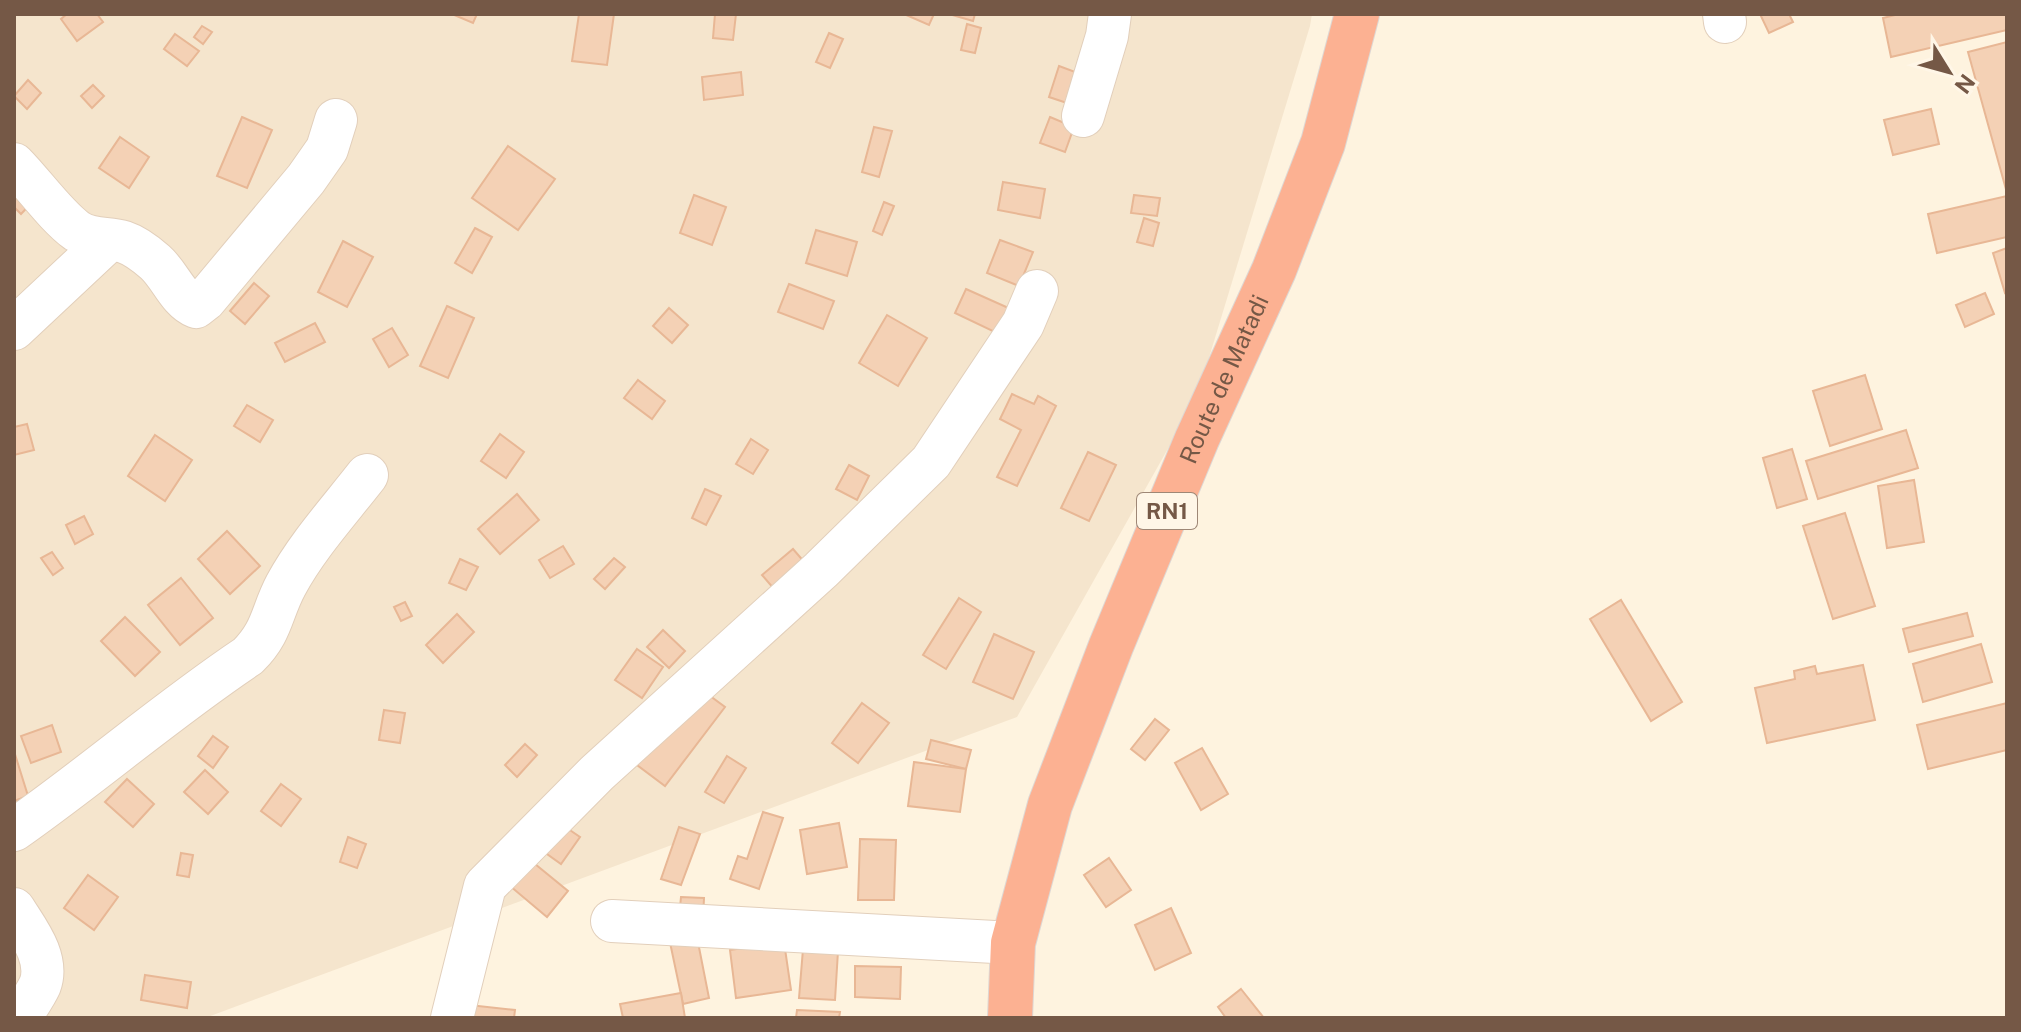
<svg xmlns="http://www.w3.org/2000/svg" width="2021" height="1032" viewBox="0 0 2021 1032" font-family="'Public Sans',sans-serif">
<rect width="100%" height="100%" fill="#fef3df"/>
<polygon fill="#f5e5cd" points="14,14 1312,14 1310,26 1197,397 1017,717 205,1018 14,1018"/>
<g fill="#f4d1b5" stroke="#e8b795" stroke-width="2">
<polygon points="67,14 97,14 103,22 77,41 61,19"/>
<polygon points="452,14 477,14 473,23"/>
<polygon points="579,14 614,14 607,65 572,61"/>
<polygon points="715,14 736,14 733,40 713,38"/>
<polygon points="904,14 934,14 929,25"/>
<polygon points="949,14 975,14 973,21"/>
<polygon points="1760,14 1789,14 1793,22 1769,33"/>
<polygon points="1899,14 2006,14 2007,30 1891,57 1883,18"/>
<polygon points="967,24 981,28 975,53 961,50"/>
<polygon points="202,26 212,32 203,44 194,37"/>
<polygon points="829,33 843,39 830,68 816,62"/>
<polygon points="175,34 199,51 187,66 164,49"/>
<polygon points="2007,42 2007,193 1968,52"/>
<polygon points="1059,66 1086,76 1076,106 1049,97"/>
<polygon points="741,72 743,95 704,100 702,77"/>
<polygon points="28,80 41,93 27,109 14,96"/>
<polygon points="93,85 104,96 92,108 81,96"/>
<polygon points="1931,109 1939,144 1893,155 1884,120"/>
<polygon points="242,117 272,130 247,188 217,176"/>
<polygon points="1050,117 1074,127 1065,152 1040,143"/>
<polygon points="874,127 892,131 879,177 862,172"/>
<polygon points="120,137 149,157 129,188 99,168"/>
<polygon points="508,146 555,179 518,230 472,198"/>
<polygon points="1003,182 1045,189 1040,218 998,210"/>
<polygon points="14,188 40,194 21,214 14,207"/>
<polygon points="694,195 726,207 712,245 680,233"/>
<polygon points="1134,195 1160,198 1157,216 1131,213"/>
<polygon points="2007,196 2007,237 1937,253 1928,214"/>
<polygon points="884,202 894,206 882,235 873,231"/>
<polygon points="1144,218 1159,223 1153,246 1137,242"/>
<polygon points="475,228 492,237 472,273 455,263"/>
<polygon points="816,230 857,242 847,276 806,263"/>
<polygon points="1000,240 1033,252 1019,286 987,273"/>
<polygon points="343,241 373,257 347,307 318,292"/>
<polygon points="2007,248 2007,292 2005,293 1993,253"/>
<polygon points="254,283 269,296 245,324 230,311"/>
<polygon points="789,284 834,301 823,329 778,312"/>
<polygon points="966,289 1013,310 1001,335 955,313"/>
<polygon points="1985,293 1994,314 1965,327 1956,305"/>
<polygon points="447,306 474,318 448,378 420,366"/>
<polygon points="669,308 688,325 672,343 653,326"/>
<polygon points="887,315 927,338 898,386 859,363"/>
<polygon points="315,323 325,342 285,362 275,343"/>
<polygon points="392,328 408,355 389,367 373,339"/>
<polygon points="1865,375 1882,429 1830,446 1813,391"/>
<polygon points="638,380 665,401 652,419 624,398"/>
<polygon points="1012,394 1034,404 1038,396 1056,406 1017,486 997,477 1021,430 1000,419"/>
<polygon points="247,405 273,420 260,442 234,426"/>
<polygon points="27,424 34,450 14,455 14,427"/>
<polygon points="1906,430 1918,468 1818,499 1806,461"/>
<polygon points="500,434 524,452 506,478 481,461"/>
<polygon points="155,435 192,460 165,501 128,476"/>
<polygon points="751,439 768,450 753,474 736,464"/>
<polygon points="1792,449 1807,499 1777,508 1763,458"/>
<polygon points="1088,452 1116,465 1089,521 1061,508"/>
<polygon points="849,465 869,476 857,500 836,489"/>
<polygon points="1914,480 1924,542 1887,548 1878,486"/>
<polygon points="705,489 721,496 706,525 692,518"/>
<polygon points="517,494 539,520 500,554 478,529"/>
<polygon points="1845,513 1875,606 1833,619 1803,526"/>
<polygon points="84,516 93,534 75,544 66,525"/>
<polygon points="227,531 260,566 230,594 198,559"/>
<polygon points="563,546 574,564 550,578 539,560"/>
<polygon points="793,549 812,571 781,597 762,575"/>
<polygon points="52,552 63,568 53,575 41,558"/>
<polygon points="614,558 625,567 605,589 594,579"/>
<polygon points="460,559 478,567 466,590 449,583"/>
<polygon points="181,578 213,618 180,645 148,605"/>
<polygon points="959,598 981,612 946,669 923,655"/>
<polygon points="1621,600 1682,702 1651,721 1590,619"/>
<polygon points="405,602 412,616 401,621 394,607"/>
<polygon points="1967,613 1973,636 1909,652 1903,629"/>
<polygon points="457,614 474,632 443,663 426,645"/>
<polygon points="125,617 160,652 135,676 101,641"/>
<polygon points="663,630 685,651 669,668 647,647"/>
<polygon points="994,634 1034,652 1013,699 973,682"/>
<polygon points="1981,644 1992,682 1923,702 1913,664"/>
<polygon points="637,649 663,667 642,698 615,680"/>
<polygon points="1863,665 1875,720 1767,743 1755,688 1795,679 1794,671 1815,666 1817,674"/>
<polygon points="698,687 725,707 665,786 637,765"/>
<polygon points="862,703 889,723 858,763 832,743"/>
<polygon points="2007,703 2007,750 1928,769 1917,725"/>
<polygon points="384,710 405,713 400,743 379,740"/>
<polygon points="1155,719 1169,730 1145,760 1131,749"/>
<polygon points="52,725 61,752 31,763 21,736"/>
<polygon points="213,736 228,747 213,768 198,756"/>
<polygon points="931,740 971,750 966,769 926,759"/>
<polygon points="525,744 537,755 517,777 505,765"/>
<polygon points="1202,748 1228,794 1201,810 1175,763"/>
<polygon points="14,751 28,796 14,801"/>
<polygon points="727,756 746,768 724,803 705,792"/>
<polygon points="914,762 966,769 960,812 908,806"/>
<polygon points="205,770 228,792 208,814 184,792"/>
<polygon points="127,779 154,804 133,827 105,802"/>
<polygon points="281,784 301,799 281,826 261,811"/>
<polygon points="763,812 783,818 759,889 730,879 738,856 747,859"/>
<polygon points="558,822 580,837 561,864 540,849"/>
<polygon points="839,823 847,867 807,874 800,830"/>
<polygon points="679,827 700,834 681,885 661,879"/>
<polygon points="348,837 366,844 357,868 340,862"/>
<polygon points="860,839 896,840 894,900 858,900"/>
<polygon points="181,853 193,855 189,877 177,875"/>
<polygon points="524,855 568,891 547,917 503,880"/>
<polygon points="1109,858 1131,890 1106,907 1084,875"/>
<polygon points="88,875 118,897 94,930 64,908"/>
<polygon points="681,897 704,898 703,919 679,918"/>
<polygon points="1171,908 1191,953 1155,970 1135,925"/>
<polygon points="695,927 709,998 683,1004 668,933"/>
<polygon points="784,942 791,990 736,998 730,950"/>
<polygon points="803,949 838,951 835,1000 799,998"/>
<polygon points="855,966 901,967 900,999 855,997"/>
<polygon points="145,975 191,982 187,1008 141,1000"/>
<polygon points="1241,989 1264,1018 1226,1018 1218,1007"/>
<polygon points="681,993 685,1018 623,1018 620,1004"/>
<polygon points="469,1005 515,1010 514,1018 468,1018"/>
<polygon points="797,1010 840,1012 839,1018 796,1018"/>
</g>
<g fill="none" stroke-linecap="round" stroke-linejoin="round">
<defs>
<g id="minor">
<polyline points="1724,14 1725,22"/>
<polyline points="1083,116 1107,36 1110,14"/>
<path d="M14,164C33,183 56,216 77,231C92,241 108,237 124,242C136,246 147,255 155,262C170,275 178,300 196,307L205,300L306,179L327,149L336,120"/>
<polyline points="14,329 109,240"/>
<path d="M14,830C94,774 167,710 248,656C273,631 271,613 286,585C307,546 339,511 367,475"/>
<path d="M14,909C27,930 50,958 40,985C35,996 26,1008 20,1018"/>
<polyline points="612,921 1013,943"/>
<polyline points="452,1018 485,886 597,773 821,570 931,462 1023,324 1037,291"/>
</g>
<g id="highway">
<path id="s1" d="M1010,1018L1013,943L1050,805L1111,646L1197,439L1274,270L1323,143L1357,14"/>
</g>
</defs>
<use href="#minor" stroke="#e2cfbb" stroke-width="44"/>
<use href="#highway" stroke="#ded7d3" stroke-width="46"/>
<use href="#minor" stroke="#fff" stroke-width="42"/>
<use href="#highway" stroke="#fcb192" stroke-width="44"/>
</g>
<g text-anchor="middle" stroke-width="7" stroke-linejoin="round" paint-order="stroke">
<rect fill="#fff6e7" stroke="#9e8776" stroke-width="2" x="1137" y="493" width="60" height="36" rx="6"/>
<g font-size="22" font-weight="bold" fill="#755846">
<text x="1167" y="519">RN1</text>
</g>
<g font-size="24" fill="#755846" stroke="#fff6e7">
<text dy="8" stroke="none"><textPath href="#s1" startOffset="678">Route de Matadi</textPath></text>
</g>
</g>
<rect width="2021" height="1032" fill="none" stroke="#755846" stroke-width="32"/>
<g transform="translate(1949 72) rotate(127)" stroke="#fff6e7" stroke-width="6" paint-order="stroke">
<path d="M0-6L14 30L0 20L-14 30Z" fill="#755846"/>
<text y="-12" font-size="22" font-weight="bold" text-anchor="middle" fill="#755846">N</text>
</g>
</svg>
